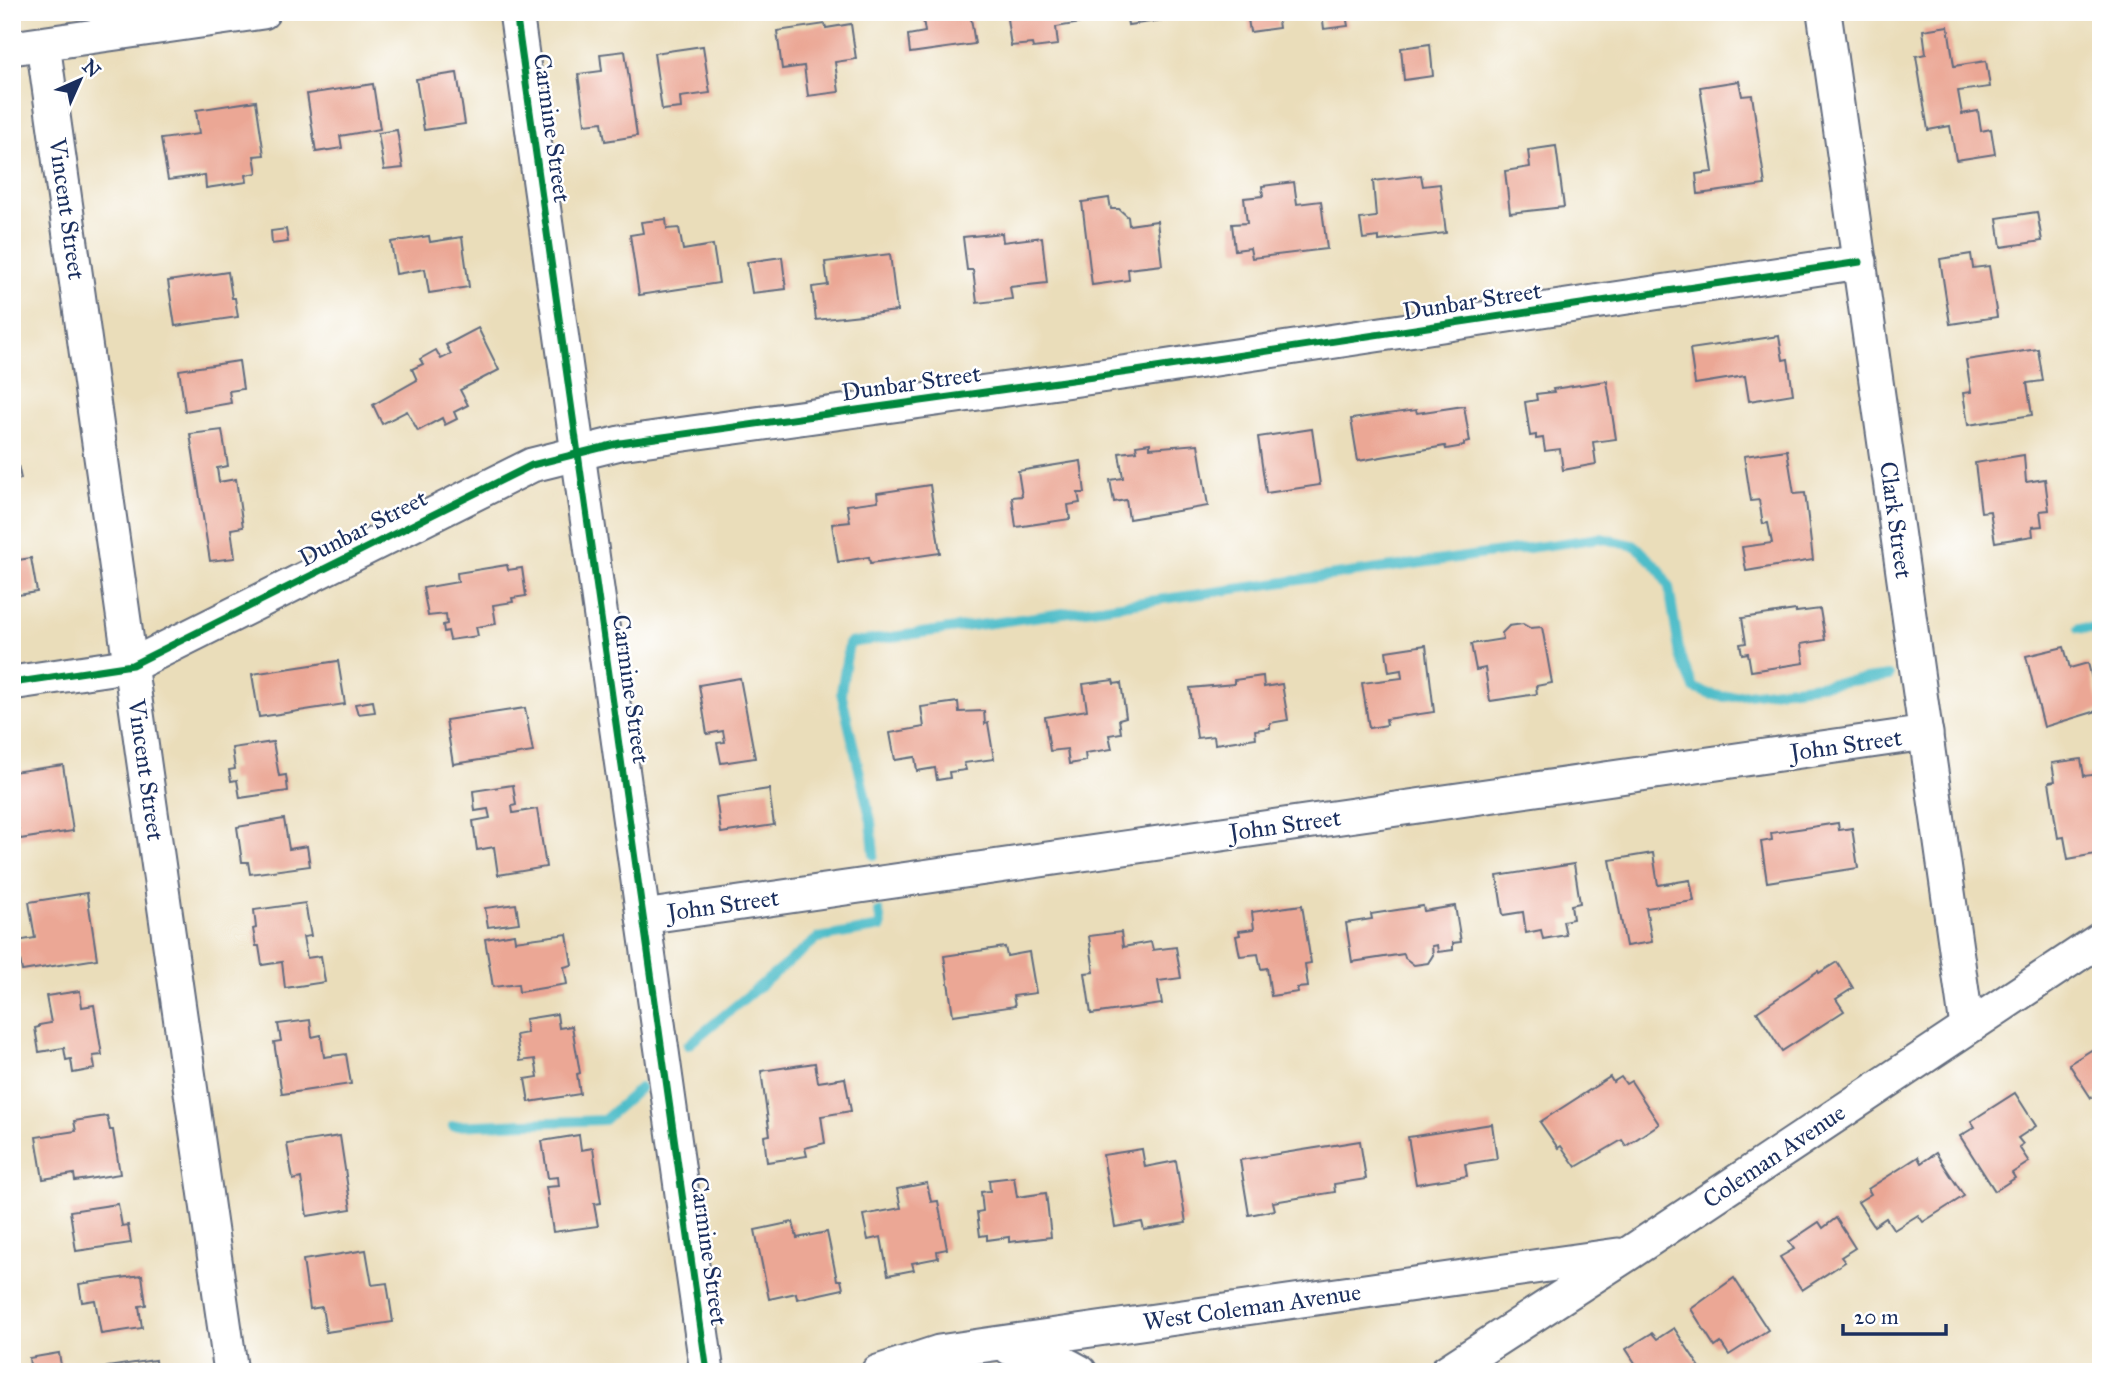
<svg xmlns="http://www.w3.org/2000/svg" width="2113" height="1384" viewBox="0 0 2113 1384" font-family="'IM FELL Great Primer',serif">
<rect width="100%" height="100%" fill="#fff"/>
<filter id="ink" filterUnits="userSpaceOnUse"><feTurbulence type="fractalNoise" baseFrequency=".0143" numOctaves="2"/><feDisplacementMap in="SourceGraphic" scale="14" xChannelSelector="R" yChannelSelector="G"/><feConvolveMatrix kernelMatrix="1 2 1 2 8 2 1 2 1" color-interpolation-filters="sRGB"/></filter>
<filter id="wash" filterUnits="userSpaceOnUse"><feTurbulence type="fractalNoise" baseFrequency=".00686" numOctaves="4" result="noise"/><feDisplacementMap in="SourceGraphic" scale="28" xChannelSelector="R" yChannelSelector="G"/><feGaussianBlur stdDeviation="1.57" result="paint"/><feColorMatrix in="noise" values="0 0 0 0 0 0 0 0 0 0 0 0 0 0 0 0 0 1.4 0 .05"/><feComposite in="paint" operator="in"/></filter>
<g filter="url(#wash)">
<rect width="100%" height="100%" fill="#eaddba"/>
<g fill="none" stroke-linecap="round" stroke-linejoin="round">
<g stroke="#4fbdc9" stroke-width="10">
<polyline points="2079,628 2101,630"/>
<polyline points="874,855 871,821 841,692 849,643 1600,538 1636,546 1659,569 1669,587 1680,656 1694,688 1709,694 1724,697 1889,676"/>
<polyline points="688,1045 818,938 881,927 879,912"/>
<polyline points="453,1126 604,1120 640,1088"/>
</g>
</g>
<g id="blocks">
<g fill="#eba795">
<polygon points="922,12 970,12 975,44 910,53 908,35 925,32"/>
<polygon points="1006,12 1079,12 1081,23 1056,27 1058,45 1033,48 1032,44 1011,46"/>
<polygon points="1126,12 1206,12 1206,14 1128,25"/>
<polygon points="1247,12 1286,12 1286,14 1277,15 1279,28 1250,32"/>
<polygon points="1322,12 1358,12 1358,14 1346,15 1348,26 1324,29"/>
<polygon points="825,24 826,28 851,24 856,59 835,62 839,92 808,96 804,66 782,69 777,31"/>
<polygon points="1948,26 1954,66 1986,61 1990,87 1958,91 1962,114 1978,111 1981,131 1991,129 1995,154 1956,160 1950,126 1928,130 1916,56 1926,54 1923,30"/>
<polygon points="1430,44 1433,76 1404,80 1401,48"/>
<polygon points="703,46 710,93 680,97 681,108 662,110 654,53"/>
<polygon points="625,51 637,136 605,141 602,122 585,124 578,74 602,71 600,54"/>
<polygon points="457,73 465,124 424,130 416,79"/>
<polygon points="1739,81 1742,96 1752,95 1765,185 1698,194 1696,174 1713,172 1700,87"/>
<polygon points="373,84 380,129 340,136 342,148 316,152 307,94"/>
<polygon points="256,101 264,155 254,156 257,173 246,175 247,182 206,188 205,175 168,180 161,139 199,134 196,110"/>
<polygon points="397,130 403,168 384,170 378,133"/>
<polygon points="1556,146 1564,207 1510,213 1505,171 1530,167 1528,150"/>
<polygon points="1421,175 1423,186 1440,184 1446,233 1379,241 1379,237 1363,239 1360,219 1376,217 1373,181"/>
<polygon points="1294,182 1297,204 1321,201 1327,249 1252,258 1250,248 1235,250 1232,224 1247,223 1244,198 1263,196 1262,186"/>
<polygon points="1109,198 1111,209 1119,209 1128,217 1129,225 1157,221 1162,265 1128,269 1129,280 1092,285 1082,202"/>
<polygon points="2037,212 2042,241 2001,247 1997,218"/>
<polygon points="666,219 667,229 679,228 683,250 713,245 719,283 639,295 630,235 643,233 641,222"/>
<polygon points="286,229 288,242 272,244 271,231"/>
<polygon points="1002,233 1003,242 1042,237 1047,283 1010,287 1012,299 977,303 973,270 967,270 963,237"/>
<polygon points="429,236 430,242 462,237 469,287 429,293 425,269 396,274 391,242"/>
<polygon points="890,254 897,311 816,320 812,287 828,285 825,262"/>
<polygon points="1971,254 1973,268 1989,266 1997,317 1950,324 1940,259"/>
<polygon points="782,257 786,289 752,293 747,262"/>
<polygon points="228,272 232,298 235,298 238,317 175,326 168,281"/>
<polygon points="478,328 499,370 460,390 468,405 454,412 457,419 445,425 442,418 418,431 407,411 382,424 373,405 417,380 412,369 423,364 420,359 436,350 441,359 451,354 446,345"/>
<polygon points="1779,336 1783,360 1788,359 1793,394 1749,401 1745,376 1695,384 1690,349"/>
<polygon points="2038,349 2043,381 2027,383 2032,415 1968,425 1963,393 1971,392 1966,360"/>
<polygon points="239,361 243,389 229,391 231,403 185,411 179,370"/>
<polygon points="1607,381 1616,439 1593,442 1596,464 1563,470 1560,449 1545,451 1543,438 1536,439 1536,435 1530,436 1525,402 1537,400 1536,394 1554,392 1553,389"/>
<polygon points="1464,406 1470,442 1464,443 1464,446 1446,449 1445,446 1358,461 1351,419 1416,410 1417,413"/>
<polygon points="1312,429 1320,485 1266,493 1258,437"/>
<polygon points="222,430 228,466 217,468 219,482 236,479 243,527 231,529 235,558 210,561 190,434"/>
<polygon points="12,437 21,479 12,481"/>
<polygon points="1150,443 1150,448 1198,444 1208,506 1129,519 1126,500 1114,502 1110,480 1123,478 1119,453 1137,451 1136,445"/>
<polygon points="1787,450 1794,494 1805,493 1813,560 1746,571 1742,547 1772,543 1768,523 1763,524 1759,500 1751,501 1744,456"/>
<polygon points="2024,455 2026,482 2045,479 2049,510 2040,511 2042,526 2032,527 2033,536 1995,542 1990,511 1981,512 1975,463"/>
<polygon points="1081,461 1085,493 1078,493 1080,503 1068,505 1070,519 1016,527 1012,497 1022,496 1018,471"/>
<polygon points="930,485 940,553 870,563 869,557 838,562 832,524 850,522 847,505 878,501 877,493"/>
<polygon points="31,558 37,592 12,596 12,561"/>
<polygon points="507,565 508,570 522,568 526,596 512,598 513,602 493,605 496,624 476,627 478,636 450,640 448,631 444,632 443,625 447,624 446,614 428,616 423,588 458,582 457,573"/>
<polygon points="1820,609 1825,640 1801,644 1804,663 1751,671 1748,653 1742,654 1740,644 1746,643 1742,618 1796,610 1796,612"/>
<polygon points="1523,624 1530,628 1542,627 1552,683 1536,686 1537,694 1490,701 1485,668 1476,670 1471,644 1503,639 1502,633 1509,626"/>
<polygon points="1426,645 1434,712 1386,719 1387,725 1369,728 1362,683 1402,678 1401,670 1389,672 1386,651"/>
<polygon points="2064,647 2070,668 2088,663 2100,710 2044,727 2026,656"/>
<polygon points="338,661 345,704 259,717 252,674"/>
<polygon points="1263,676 1264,687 1282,684 1288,720 1270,723 1270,728 1255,730 1256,738 1215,744 1214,736 1197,738 1190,688 1234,684 1234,680"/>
<polygon points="740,678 755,758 721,763 717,743 725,742 723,731 707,734 699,685"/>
<polygon points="1113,680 1114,684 1121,683 1126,717 1119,719 1121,733 1109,735 1112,749 1085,753 1086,761 1069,764 1067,749 1050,751 1045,717 1087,710 1083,684"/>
<polygon points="373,701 375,712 358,714 355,704"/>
<polygon points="958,702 959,712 984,711 985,724 988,723 994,759 964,763 966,770 949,772 950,778 937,780 935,768 917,771 915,757 895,760 890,733 924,727 921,707"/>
<polygon points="525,708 533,752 453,764 446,720"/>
<polygon points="273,742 279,776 286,775 288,791 240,798 237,780 231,781 229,770 235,769 232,748"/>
<polygon points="2081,759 2084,776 2101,774 2101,853 2068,859 2064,837 2058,838 2049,782 2055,781 2052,763"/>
<polygon points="63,765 73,831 20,839 15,810 12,810 12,772"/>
<polygon points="513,785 516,805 512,806 513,813 537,809 546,867 498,875 494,847 477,850 473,821 490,818 488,809 475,811 473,791"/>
<polygon points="769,789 774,825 721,833 716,797"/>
<polygon points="284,819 289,849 307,846 310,866 250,874 248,862 242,862 237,827"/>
<polygon points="1838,823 1839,830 1852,828 1858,868 1767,882 1761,842 1772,840 1771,833"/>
<polygon points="1653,853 1658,885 1690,880 1694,901 1646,908 1652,942 1626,946 1610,860"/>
<polygon points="1574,864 1580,903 1571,905 1573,919 1563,921 1566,935 1543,939 1541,930 1526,933 1523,912 1503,915 1497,876"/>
<polygon points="87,893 97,959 22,971 17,941 35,938 29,902"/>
<polygon points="305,903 311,936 303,937 307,958 321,956 325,982 285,988 282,962 262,965 259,946 256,946 253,929 256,928 254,910"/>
<polygon points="516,904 519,923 488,927 485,908"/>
<polygon points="1302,905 1311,963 1305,964 1308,987 1297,988 1298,992 1271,996 1267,968 1261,969 1258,954 1240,956 1236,936 1240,935 1239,931 1254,929 1252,912"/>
<polygon points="1423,906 1424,911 1455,906 1461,942 1453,943 1453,950 1438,952 1437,945 1432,946 1433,955 1428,963 1414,965 1405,958 1404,954 1352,962 1346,923 1372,919 1371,914"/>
<polygon points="1121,932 1123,947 1151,942 1153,950 1176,947 1181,978 1158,981 1162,1004 1091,1014 1085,973 1094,972 1089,936"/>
<polygon points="514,934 515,941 567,934 572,965 564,967 567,984 519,992 518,984 493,987 485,939"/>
<polygon points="1005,947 1007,956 1029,952 1036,993 1013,996 1015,1006 953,1015 944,956"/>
<polygon points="1837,962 1853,988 1836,999 1844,1011 1782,1051 1757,1012 1818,971 1819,973"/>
<polygon points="80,991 82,1007 94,1005 102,1055 93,1056 95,1069 73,1073 71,1059 66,1060 64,1048 39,1052 35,1028 39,1027 39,1025 51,1023 46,996"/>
<polygon points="557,1014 559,1028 572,1026 580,1073 577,1074 580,1094 529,1102 525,1079 538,1077 535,1059 520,1061 516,1035 527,1033 525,1019"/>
<polygon points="310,1020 312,1037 321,1035 324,1057 346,1054 351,1084 282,1094 274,1042 281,1041 278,1024"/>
<polygon points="2101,1044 2101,1092 2091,1098 2069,1064"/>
<polygon points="815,1063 818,1082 845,1078 851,1111 821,1116 825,1143 805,1148 807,1156 767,1162 764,1136 770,1135 761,1071"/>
<polygon points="1610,1077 1613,1082 1621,1077 1626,1084 1631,1081 1659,1124 1626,1146 1622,1140 1576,1167 1561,1146 1558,1148 1540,1122"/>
<polygon points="2015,1093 2036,1126 2018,1138 2023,1144 2019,1147 2029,1162 2012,1173 2015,1178 1995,1191 1960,1136 1975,1127 1971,1121"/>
<polygon points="107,1116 110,1130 113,1130 120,1174 75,1181 74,1174 43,1179 36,1137 76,1131 74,1121"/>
<polygon points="1492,1124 1497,1159 1465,1164 1467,1176 1416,1184 1408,1137"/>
<polygon points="579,1135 581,1150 593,1148 601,1203 594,1204 598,1226 553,1232 546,1187 559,1186 558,1177 548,1178 542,1141"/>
<polygon points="340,1136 351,1209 307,1216 301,1178 293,1180 287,1144"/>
<polygon points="1360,1141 1366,1179 1334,1184 1335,1192 1273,1202 1275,1210 1249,1215 1240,1160"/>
<polygon points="1142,1149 1145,1167 1176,1161 1186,1223 1144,1230 1142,1222 1115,1227 1103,1155"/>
<polygon points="1936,1153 1964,1196 1923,1222 1918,1215 1894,1230 1886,1218 1874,1226 1858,1202 1871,1194 1868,1189 1918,1157 1921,1163"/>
<polygon points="1014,1177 1017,1197 1046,1193 1051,1237 1009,1242 1009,1237 987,1240 987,1235 980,1236 977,1212 983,1211 981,1192 990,1191 989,1180"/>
<polygon points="927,1183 931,1202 938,1201 947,1249 937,1251 938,1258 912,1263 914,1270 888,1275 881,1237 868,1240 863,1215 901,1208 897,1189"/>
<polygon points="118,1204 122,1226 128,1225 131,1243 76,1251 70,1211"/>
<polygon points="1836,1218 1855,1248 1841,1257 1845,1262 1802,1290 1780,1257 1794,1249 1789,1242 1819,1222 1823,1228"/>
<polygon points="793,1222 797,1238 827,1232 837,1280 841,1280 843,1289 797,1299 796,1293 769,1299 755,1230"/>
<polygon points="366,1250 372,1285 387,1283 393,1322 326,1332 322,1307 310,1309 303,1260"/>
<polygon points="142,1275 146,1305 139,1306 142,1328 101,1334 95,1300 82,1302 79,1284"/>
<polygon points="1734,1278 1768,1330 1729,1355 1721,1343 1715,1347 1691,1309"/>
<polygon points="1674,1328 1703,1372 1641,1372 1626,1349 1652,1333 1657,1339"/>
<polygon points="59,1353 62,1372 31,1372 29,1358"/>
<polygon points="155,1360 156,1372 108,1372 107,1367"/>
</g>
</g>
</g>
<g filter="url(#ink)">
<use href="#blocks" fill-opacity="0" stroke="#636c7e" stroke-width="2"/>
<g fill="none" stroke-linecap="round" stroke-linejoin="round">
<defs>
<g id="minor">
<polyline points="516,12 707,1372"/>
<polyline points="1824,12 1967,1027"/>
<path d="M43,44C106,486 166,930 231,1372"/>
<polyline points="12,48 263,12"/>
<polyline points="12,683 132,665 532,465 620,443 1136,371 1860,262"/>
<polyline points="643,917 1926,733"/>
<path d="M1010,1348C1037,1351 1057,1359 1080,1372"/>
<polyline points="878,1372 939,1352 986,1345 1618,1255"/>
<polyline points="1446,1372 1628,1254 2101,939"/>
</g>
</defs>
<use href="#minor" stroke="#636c7e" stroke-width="37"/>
<use href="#minor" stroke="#fff" stroke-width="33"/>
<defs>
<g id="cycleway">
<polyline points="516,12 707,1372"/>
<polyline points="12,683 132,665 532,465 620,443 1136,371 1860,262"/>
</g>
</defs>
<use href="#cycleway" stroke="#fff" stroke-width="11"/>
<use href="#cycleway" stroke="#00873e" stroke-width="7"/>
</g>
</g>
<g text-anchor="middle" stroke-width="5" stroke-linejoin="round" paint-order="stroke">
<g font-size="24" fill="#1b2f5e" stroke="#fff">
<text transform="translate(552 128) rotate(82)" y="8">Carmine Street</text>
<text transform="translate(67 209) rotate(82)" y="8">Vincent Street</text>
<text transform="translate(1472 301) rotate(-9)" y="8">Dunbar Street</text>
<text transform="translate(911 383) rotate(-8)" y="8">Dunbar Street</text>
<text transform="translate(1896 520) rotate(82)" y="8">Clark Street</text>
<text transform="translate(363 528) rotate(-27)" y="8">Dunbar Street</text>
<text transform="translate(631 689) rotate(82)" y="8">Carmine Street</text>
<text transform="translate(1846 745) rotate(-8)" y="8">John Street</text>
<text transform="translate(146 770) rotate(82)" y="8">Vincent Street</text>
<text transform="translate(1285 825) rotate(-8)" y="8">John Street</text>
<text transform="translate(723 905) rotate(-8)" y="8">John Street</text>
<text transform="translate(1774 1156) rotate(-34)" y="8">Coleman Avenue</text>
<text transform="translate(709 1251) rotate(82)" y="8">Carmine Street</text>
<text transform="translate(1252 1307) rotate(-8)" y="8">West Coleman Avenue</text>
</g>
</g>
<rect width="2113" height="1384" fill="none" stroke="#fff" stroke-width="42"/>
<g transform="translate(80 80) rotate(45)" stroke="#ffffff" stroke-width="5" paint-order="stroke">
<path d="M0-5L12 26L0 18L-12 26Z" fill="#1b2f5e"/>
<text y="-10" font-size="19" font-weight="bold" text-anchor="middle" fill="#1b2f5e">N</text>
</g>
<path d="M1843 1324v10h103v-10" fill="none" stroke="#1b2f5e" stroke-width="3.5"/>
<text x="1854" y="1324" font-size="21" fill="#1b2f5e" stroke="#ffffff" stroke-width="5" paint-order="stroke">20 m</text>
</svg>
